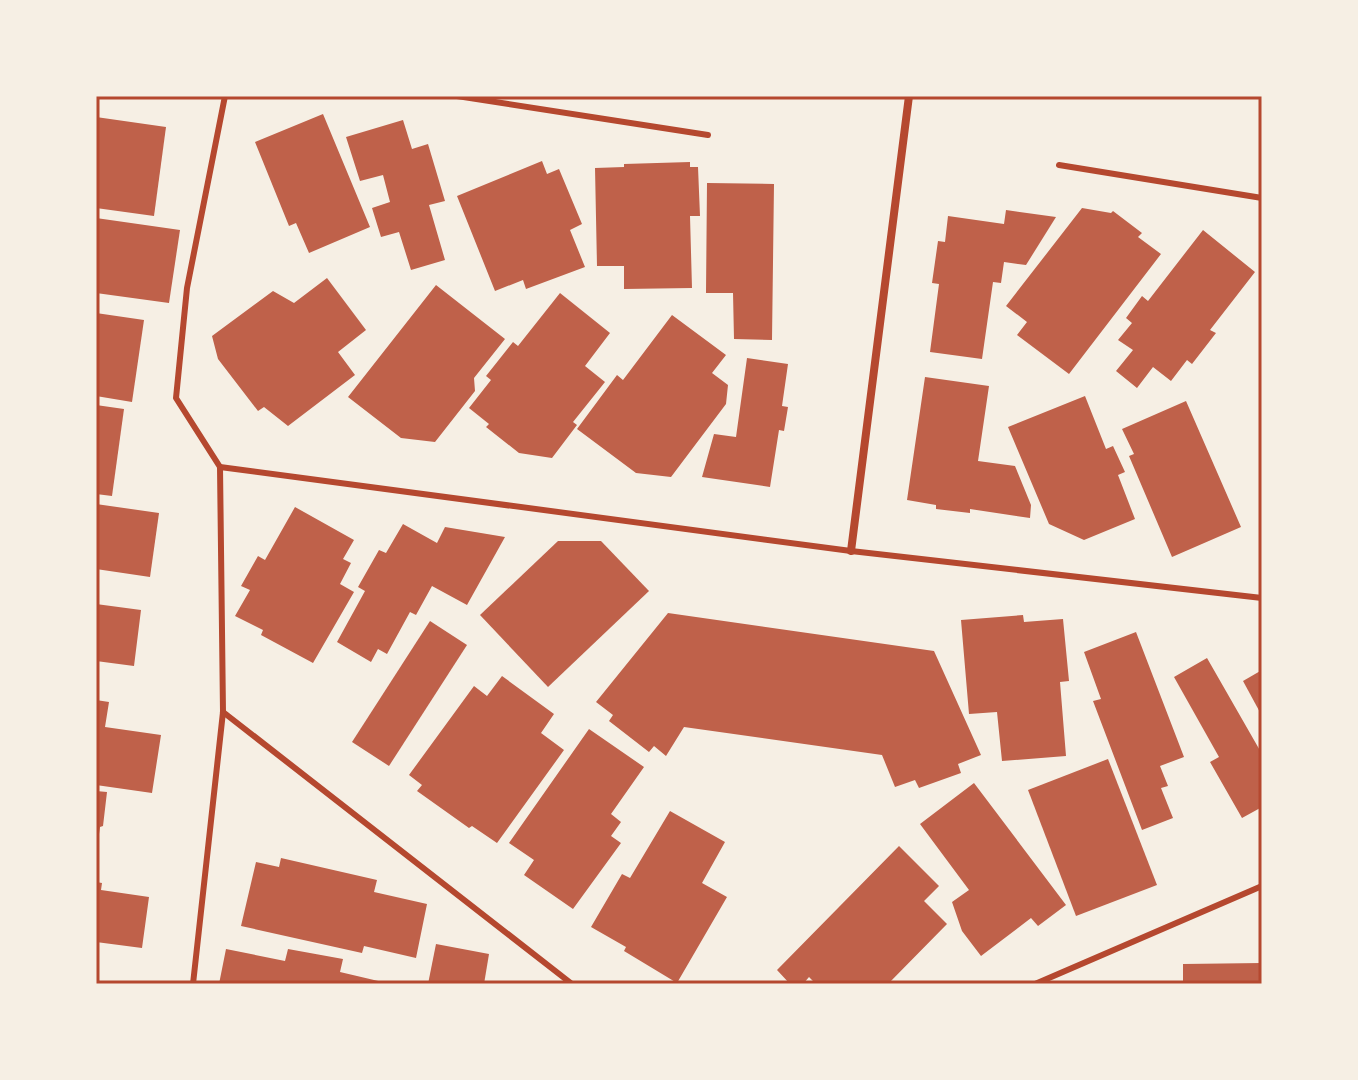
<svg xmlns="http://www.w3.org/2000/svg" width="1358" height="1080" viewBox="0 0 1358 1080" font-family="'Asap Condensed',sans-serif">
<rect width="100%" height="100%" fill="#f6efe4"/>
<g fill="#bf614a">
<polygon points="323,114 370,227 309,253 296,223 289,226 255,142"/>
<polygon points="96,117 166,127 154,216 96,208"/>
<polygon points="403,120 412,149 428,144 445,201 429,205 445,260 411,270 399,232 381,237 372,208 390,202 383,175 360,181 346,137"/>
<polygon points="542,161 547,174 559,169 582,224 570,230 585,267 526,289 523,280 495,291 457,196"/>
<polygon points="690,162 690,167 698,167 700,216 690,216 692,288 624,289 624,266 597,266 595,168 624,167 624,164"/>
<polygon points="707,183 774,184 772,340 734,339 733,293 706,293"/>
<polygon points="1082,208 1111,213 1113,211 1142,233 1138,237 1161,254 1069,374 1017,335 1027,322 1006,306"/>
<polygon points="1006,210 1056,217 1026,265 1004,262 1001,283 993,282 982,359 930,352 939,284 932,283 938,241 945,242 948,216 1004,224"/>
<polygon points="96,218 180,230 169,303 96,293"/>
<polygon points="1203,230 1255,272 1210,330 1216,333 1192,364 1187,360 1171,381 1153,367 1137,388 1116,371 1133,350 1118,340 1132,323 1126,318 1142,296 1148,301"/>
<polygon points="327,278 366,330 338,352 355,375 288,426 264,407 258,411 218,359 212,336 273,291 294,303"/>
<polygon points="436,285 505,339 474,378 475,391 435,442 401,438 348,397"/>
<polygon points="560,293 610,333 585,366 605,382 573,422 577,425 552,458 519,453 486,427 489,424 469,408 491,380 486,376 513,342 518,346"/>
<polygon points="96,313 144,320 132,402 96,396"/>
<polygon points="672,315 726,355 712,373 728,385 726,404 671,477 636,473 577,429 617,375 623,380"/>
<polygon points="747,358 788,364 782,406 788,407 784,431 779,430 770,487 702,477 714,434 736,437"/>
<polygon points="925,377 989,386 978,461 1015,466 1031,505 1030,518 970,509 970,513 936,509 936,505 907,500"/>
<polygon points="1085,396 1106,449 1113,446 1125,472 1118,475 1135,519 1084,540 1049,524 1008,427"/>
<polygon points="1186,401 1241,527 1172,557 1129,456 1134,454 1122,429"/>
<polygon points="96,405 124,409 112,496 96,494"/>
<polygon points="96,504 159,513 150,577 96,569"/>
<polygon points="295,507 354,540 343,559 351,563 340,584 354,592 313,663 261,635 263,630 235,616 250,590 241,586 258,556 265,560"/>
<polygon points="403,524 437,543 445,527 505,537 467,605 432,586 416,615 410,612 387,654 378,649 371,662 337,642 365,591 358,587 379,550 386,553"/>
<polygon points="558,541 601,541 649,591 548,687 480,615"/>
<polygon points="96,604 141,610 134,666 96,661"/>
<polygon points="668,613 934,651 981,755 958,764 961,773 919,788 915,780 895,787 882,755 684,727 666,756 654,746 649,752 609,721 613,715 596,702"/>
<polygon points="1023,615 1024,622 1063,619 1069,681 1060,682 1066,756 1002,761 997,712 969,714 961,620"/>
<polygon points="430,621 467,645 389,766 352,742"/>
<polygon points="1136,632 1184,757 1160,766 1168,786 1161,788 1173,818 1142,830 1093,701 1101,699 1084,652"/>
<polygon points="1207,658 1262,754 1262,807 1242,818 1210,762 1219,757 1174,677"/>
<polygon points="1262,670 1262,716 1243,681"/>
<polygon points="502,676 554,714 541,733 564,750 497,843 472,826 469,828 417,791 422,785 409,775 474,686 487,696"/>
<polygon points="96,700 109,702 105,727 161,735 152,793 96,785"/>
<polygon points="589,729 644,767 611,814 621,822 611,836 621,843 573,909 524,875 534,860 509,843"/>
<polygon points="1108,759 1157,885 1076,916 1028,790"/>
<polygon points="974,783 1066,905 1038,926 1031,918 981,956 962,931 952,902 969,890 920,824"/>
<polygon points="96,791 107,792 103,826 100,827 98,841 96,841"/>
<polygon points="670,811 725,842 702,883 727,897 677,983 624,951 626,947 591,927 622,874 630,878"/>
<polygon points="899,846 939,886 924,901 947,924 888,984 816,984 809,977 803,984 790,984 777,970"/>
<polygon points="281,858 377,880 374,892 427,904 416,958 364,946 362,953 241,926 256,862 279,867"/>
<polygon points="96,882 102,883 101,890 149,897 142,948 96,942"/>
<polygon points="436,944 489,954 484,984 428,984"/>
<polygon points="226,949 285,961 288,949 343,959 340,972 391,984 219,984"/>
<polygon points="1262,963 1262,984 1183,984 1183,964"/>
</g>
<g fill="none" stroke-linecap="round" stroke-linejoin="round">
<g stroke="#b5482f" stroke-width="6">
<polyline points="457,96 708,135"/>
<polyline points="1059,165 1262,198"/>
<polyline points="220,467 851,551 1262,598"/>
<polyline points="223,712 572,984"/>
<polyline points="193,984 223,712 220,467 176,398 187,288 225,96"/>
<polyline points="1035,984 1262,886"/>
</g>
<polyline stroke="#b5482f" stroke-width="8" points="851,551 909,96"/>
</g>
<rect width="1358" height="1080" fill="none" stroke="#f6efe4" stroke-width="196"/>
<rect x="98" y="98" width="1162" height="884" fill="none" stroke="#b5482f" stroke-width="3"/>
</svg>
